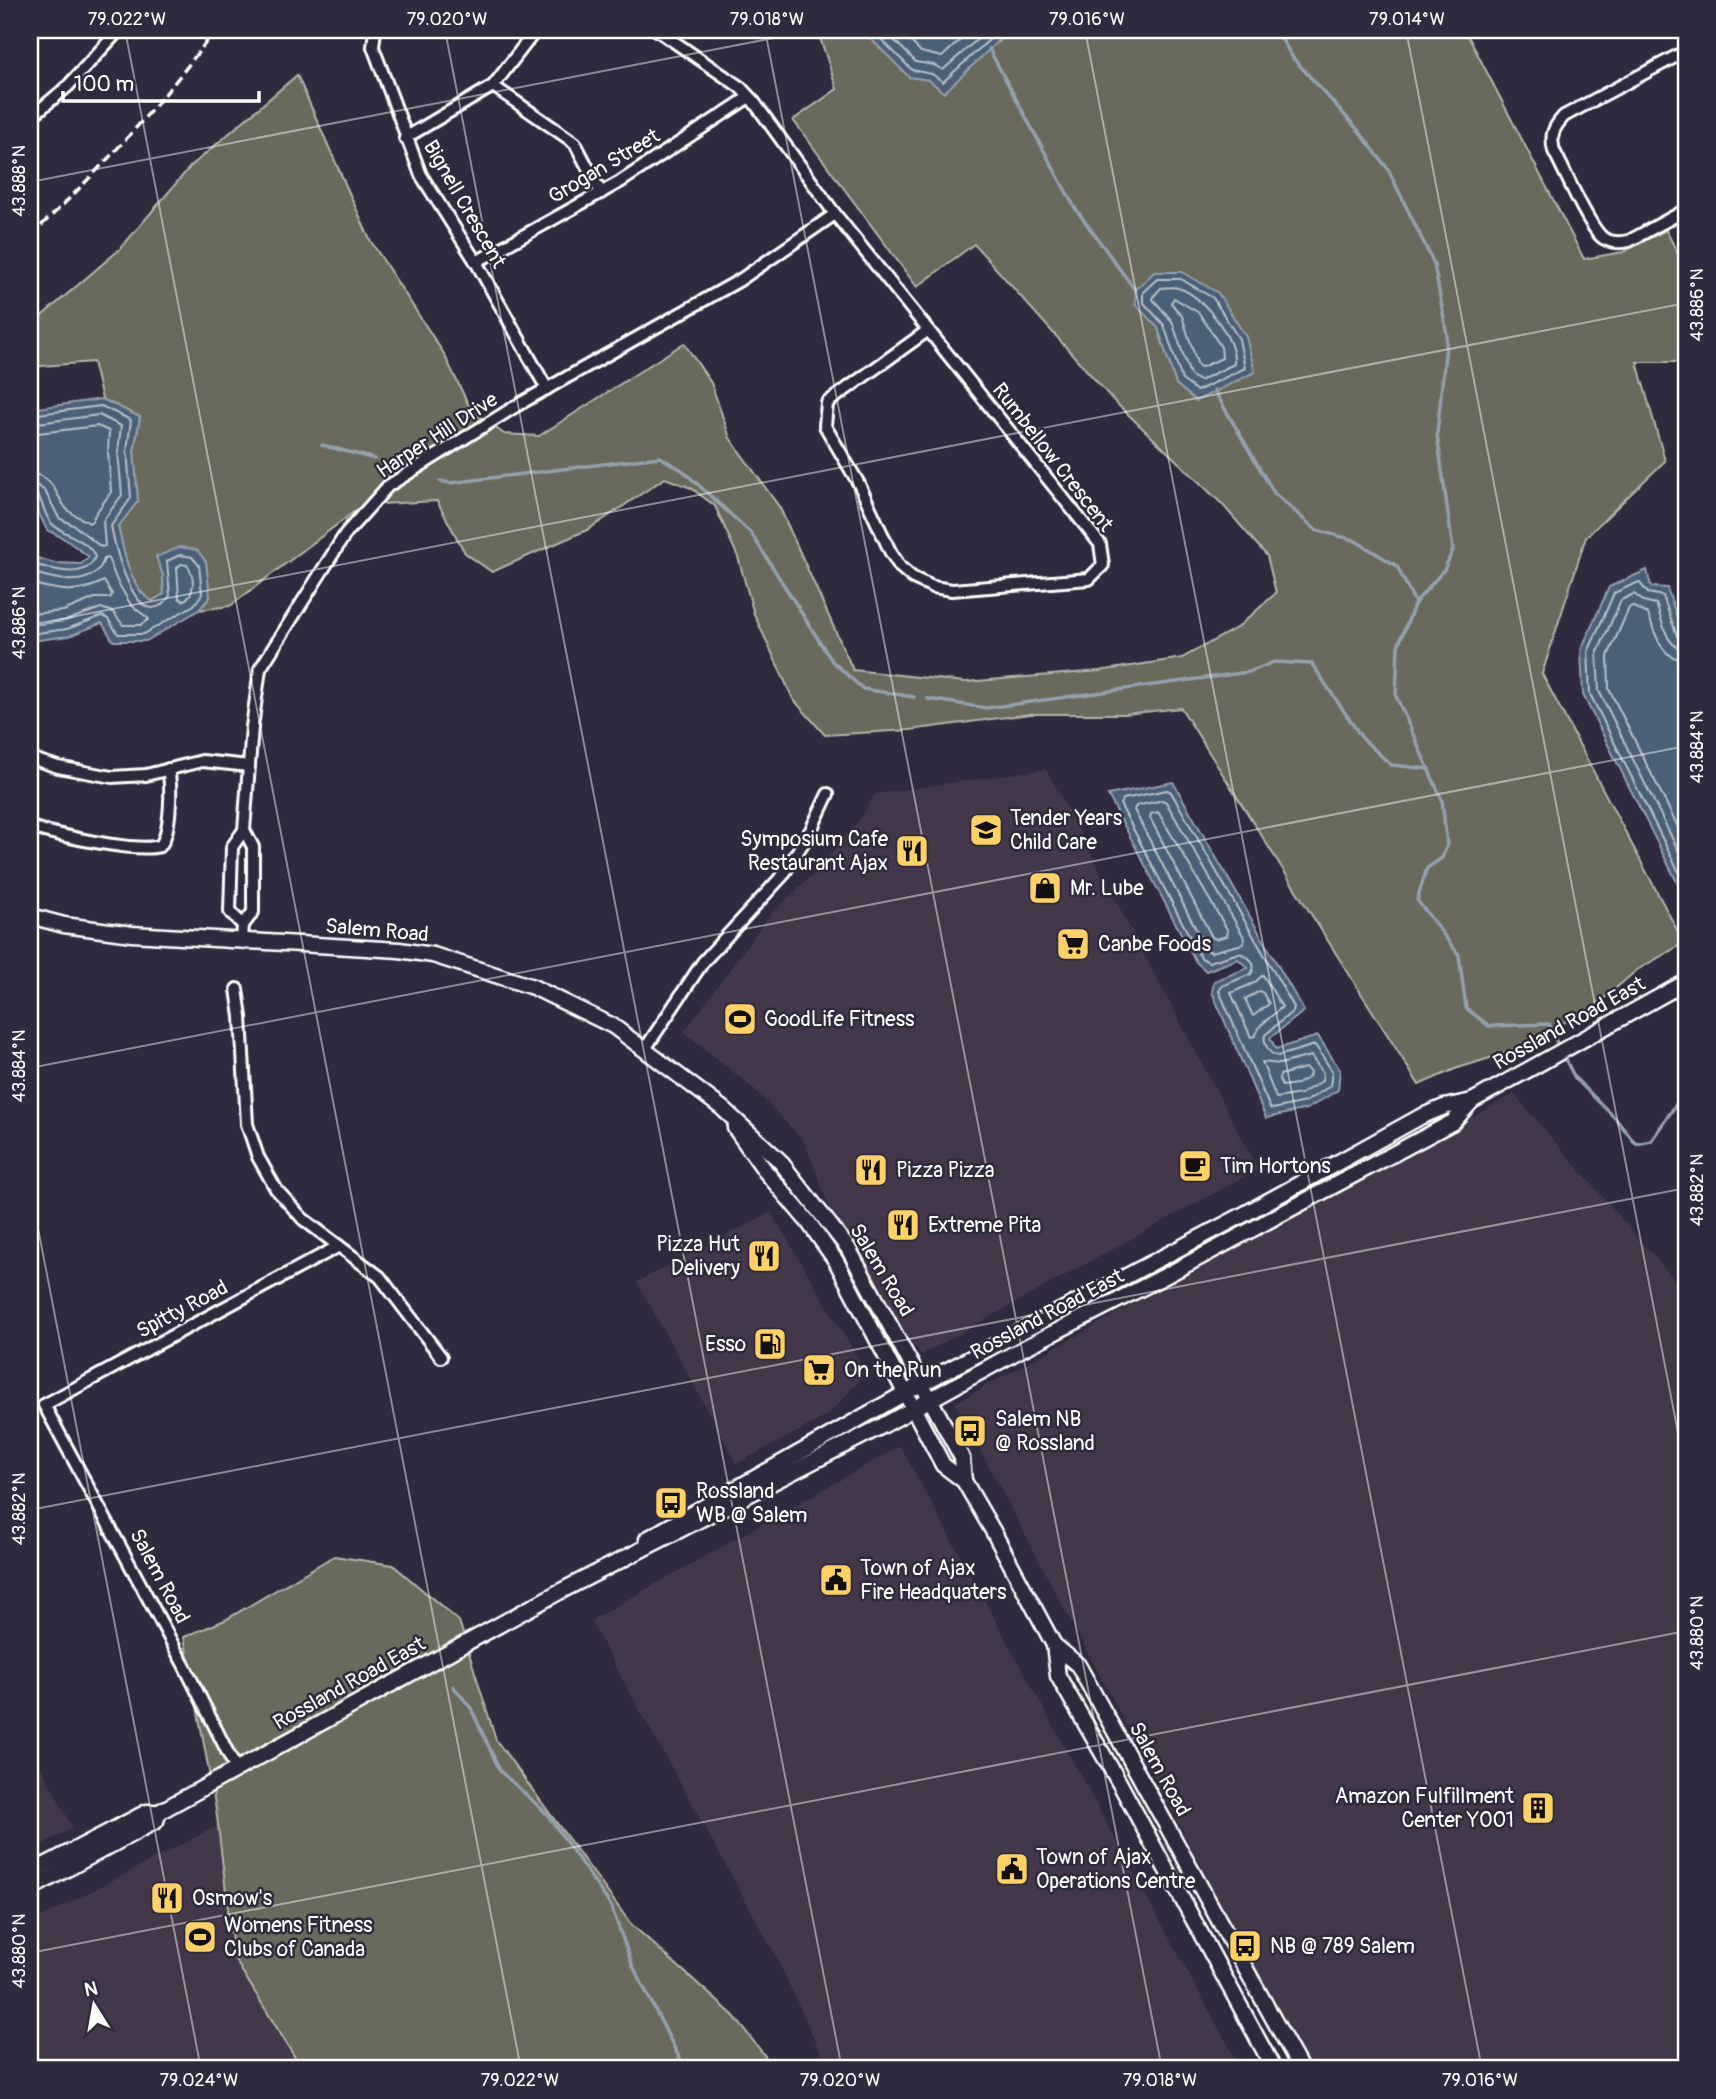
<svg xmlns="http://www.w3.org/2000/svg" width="1716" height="2099" viewBox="0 0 1716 2099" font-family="Pangolin,sans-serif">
<rect width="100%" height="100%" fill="#2f2a3d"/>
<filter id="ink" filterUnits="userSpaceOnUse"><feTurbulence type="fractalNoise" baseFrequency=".0143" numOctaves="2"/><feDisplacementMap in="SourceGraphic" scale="14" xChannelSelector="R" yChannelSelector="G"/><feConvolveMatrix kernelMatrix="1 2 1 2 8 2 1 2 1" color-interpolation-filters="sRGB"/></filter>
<g filter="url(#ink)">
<g fill="#433848">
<polygon points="1046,769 1258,1169 921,1355 887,1306 827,1201 804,1141 754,1089 684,1032 767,918 813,874 860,819 875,794"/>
<polygon points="1514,1094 1686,1293 1686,2069 1309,2069 955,1403"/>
<polygon points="771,1212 867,1373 827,1416 737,1464 637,1282"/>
<polygon points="900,1446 1240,2067 1241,2069 828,2069 775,1954 590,1621"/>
<polygon points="30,1746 73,1828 30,1851"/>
<polygon points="217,1826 234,1958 304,2069 30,2069 30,1923"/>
</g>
<g fill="#6a6a5b" stroke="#b4b4ad" stroke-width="2" fill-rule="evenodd">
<path d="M815,30H868L869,37L989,49L999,41L997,30H1465L1584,259L1623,252L1666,230L1686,269V362H1637L1665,461L1586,537L1542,674L1684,943L1637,970L1595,1006L1509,1052L1455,1069L1419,1085L1181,708L1125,714H1030L910,730L825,735L793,699L754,614L738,557L715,506L691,488L665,478L589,529L492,572L465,553L437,501L363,505L230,606L199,610L210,597L157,557L163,575L164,594L152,601C128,588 124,550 118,526L138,501L134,451L140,417L102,399L93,362L30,367V326L120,249L190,167L297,75L370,240L444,354L471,410L504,434L539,436L684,343L711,383L730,438L780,508L853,670L965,682L1099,671L1182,658L1238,627L1276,593L1267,556L1222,504L1113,400L974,244L917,287L793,120L837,89L818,32ZM1158,328L1214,390L1196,401L1176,384Z"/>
<polygon points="334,1556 393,1565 459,1621 496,1740 631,1924 734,2016 775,2069 302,2069 234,1958 216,1809 184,1637 225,1620"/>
</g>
<g fill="#4c6177" stroke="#94a0ad" stroke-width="2">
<polygon points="868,30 997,30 999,40 944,93 929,80 909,77 869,37"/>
<polygon points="1154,272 1182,272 1218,293 1246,337 1255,372 1196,401 1176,384 1158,328 1136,305 1135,290"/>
<path d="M102,399L140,417L134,451L138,501L118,527C124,550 129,589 152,601L164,594L163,575L156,557L180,547L197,550L206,562L210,597L199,610L146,641H113L102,623L69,636L30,641V556L55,563L81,564L89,557L65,539L47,530L30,495V409Z"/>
<polygon points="1647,570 1651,587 1667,588 1686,643 1686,897 1684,896 1583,695 1581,650 1609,587"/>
<polygon points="1173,782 1304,1011 1270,1038 1276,1049 1318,1036 1340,1070 1338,1090 1307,1109 1266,1118 1212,992 1214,981 1248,968 1238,959 1206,971 1196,962 1108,795"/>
</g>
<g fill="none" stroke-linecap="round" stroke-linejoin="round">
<g stroke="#b7c0c9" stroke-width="2">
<polyline points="875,30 876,34 912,70 932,74 943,82 990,39 990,30"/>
<polyline points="884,30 916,62 934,65 943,70 981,36 982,30"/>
<polyline points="899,30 921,52 942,57 971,30"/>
<polygon points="1157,279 1181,279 1213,298 1239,339 1245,368 1197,391 1182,380 1164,325 1143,302 1143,292"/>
<path d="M1161,288C1166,288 1173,286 1178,288C1202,294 1237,339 1234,364L1199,381L1190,375L1172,321L1152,298Z"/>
<polygon points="1174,298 1199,313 1221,347 1222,358 1202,367 1198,366 1182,316 1171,303"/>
<path d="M30,415L101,406L131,420L127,451L131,498L111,526C115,547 137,641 170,596L167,561L180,555L192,557L199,565L202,594L194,605L144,634H118L108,619L102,616L67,629L30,634"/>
<polyline points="30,424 99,415 121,426 118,452 122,495 103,521 105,546 101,547 75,526 59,518 45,491 38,486 30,485"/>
<path d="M30,434L97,426L109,431L108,452L111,492L96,513L92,521L89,523C82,518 69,514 65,507C54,491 53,475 30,474"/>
<path d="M30,494L39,497C43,505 46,517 51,523C61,534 89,539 95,557C86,582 49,568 30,563"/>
<path d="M181,564L187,565C195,576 196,594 183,601L179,598L177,568Z"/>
<path d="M30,572C54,579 94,591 104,559L108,558L117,581L131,605L149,619L141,625H123L113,612L101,608L65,621L30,625"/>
<path d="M30,583C58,591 78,595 104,581L112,594L110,598H95L63,611L30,614"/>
<polyline points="1686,641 1681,640 1677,636 1663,596 1648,593 1639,582 1614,593 1588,652 1590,694 1686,886"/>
<path d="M1686,650C1665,648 1663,621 1656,604L1643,601L1634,594L1621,600L1597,654L1599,691L1686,866"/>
<path d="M1686,660C1660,659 1656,635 1648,614L1632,606L1629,608L1608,656L1609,689L1686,843"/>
<path d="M1167,790L1171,792L1294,1007L1293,1011L1265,1035C1263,1043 1269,1055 1278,1056L1315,1045L1332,1071L1330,1086L1305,1102L1273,1109L1270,1108L1219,991L1222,986L1251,974C1258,964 1249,956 1239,953L1209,962L1201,958L1120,804L1123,799Z"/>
<polygon points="1163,800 1166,802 1245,939 1243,944 1211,952 1207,950 1134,810 1136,806"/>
<polygon points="1158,812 1228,931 1227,936 1216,939 1212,937 1150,818 1151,814"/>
<polygon points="1263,975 1282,1007 1260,1026 1255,1036 1251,1037 1231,993 1254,983"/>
<polygon points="1260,991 1263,993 1269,1004 1253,1016 1245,999"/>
<polygon points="1311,1056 1323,1073 1322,1081 1301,1094 1276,1098 1262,1062 1280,1064"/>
<polygon points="1305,1068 1310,1072 1309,1077 1297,1084 1282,1086 1279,1079 1280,1075"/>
</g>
<g stroke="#94a0ad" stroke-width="3.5">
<polyline points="1276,30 1293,58 1359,131 1388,169 1434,264 1447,335 1437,434 1453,550 1444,570 1415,603 1398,646 1396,696 1442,800 1447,845 1442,858 1427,868 1417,900 1459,955 1466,1008 1489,1026 1549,1024 1559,1048"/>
<polyline points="989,49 1075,208 1135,290"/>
<polyline points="1214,390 1274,493 1316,530 1354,540 1397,566 1415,603"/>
<polyline points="322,445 375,459"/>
<polyline points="440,481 450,483 660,457 682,470 751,533 832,661 863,689 914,697"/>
<polyline points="928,699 986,708 1249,672 1274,662 1312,664 1362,738 1391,765 1429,769"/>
<polyline points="1563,1055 1575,1078 1615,1118 1636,1144 1651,1141 1686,1090"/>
<polyline points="453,1686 471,1708 500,1771 547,1814 611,1906 632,1964 685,2069"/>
</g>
<defs>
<g id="minor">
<polyline points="375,30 373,47 421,175 476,262 547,389"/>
<polyline points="657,30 740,87 754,102 835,214 1100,544 1103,565 1089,579 952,590 933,587 913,578 900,567 890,551 859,484 825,426 827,403 927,331"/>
<path d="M1686,51L1564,116C1553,128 1550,135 1554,151C1564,169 1589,228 1603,238C1611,243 1620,243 1629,241L1686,210"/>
<polyline points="493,86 575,143 601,193"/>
<polyline points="30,118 68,86 119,30"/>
<polyline points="405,138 493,86 536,30"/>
<polyline points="476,262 620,182 749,97"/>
<polyline points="30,758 58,767 112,777 146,775 202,761 249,766"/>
<path d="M30,827C57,835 135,853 160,846C171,833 172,786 168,769"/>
<polyline points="243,925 230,912 232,847 244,830 252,727 260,669 346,533 388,486 516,406 740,280 835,214"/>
<polyline points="242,940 243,925 253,912 253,847 244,830"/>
<polyline points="237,989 241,1017 247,1124 258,1157 276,1189 303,1219 380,1277 441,1357"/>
<polyline points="645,1049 703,962 783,875 811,830 828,794"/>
<polyline points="236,1769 184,1665 44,1405 339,1246"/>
</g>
<g id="secondary">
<polyline points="30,916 64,925 132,934 399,950 433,955 533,987 613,1026 722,1108 779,1160 848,1248 962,1458 964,1481"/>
<polyline points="735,1128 766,1172 809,1223 836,1261 943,1465 964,1481 993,1531 1054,1645 1058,1676 1120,1784 1274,2069"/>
<polyline points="647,1539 921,1384 1241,1216 1420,1117 1444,1107 1472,1101 1686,982"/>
<polyline points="1054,1645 1078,1665 1301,2069"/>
<polyline points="30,1873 147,1812 159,1812 559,1592 884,1425 1022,1349 1167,1275 1453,1122 1472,1101"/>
<polyline points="30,1889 156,1821 159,1812"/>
</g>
</defs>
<use href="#minor" stroke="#fff" stroke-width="16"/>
<use href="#secondary" stroke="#fff" stroke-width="19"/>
<use href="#minor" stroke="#2f2a3d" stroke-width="10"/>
<use href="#secondary" stroke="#2f2a3d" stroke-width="14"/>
<path stroke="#fff" stroke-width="3.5" stroke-dasharray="10 5" stroke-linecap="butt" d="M30,236C98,173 160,105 215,30"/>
</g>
</g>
<path fill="none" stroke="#fff" stroke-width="2" stroke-opacity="0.45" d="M125,30L521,2069M445,30L842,2069M765,30L1162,2069M1085,30L1482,2069M1406,30L1686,1474M30,182L815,30M30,625L1686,303M30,1068L1686,746M30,1187L201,2069M30,1510L1686,1188M30,1953L1686,1631"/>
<defs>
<symbol id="school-square" viewBox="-11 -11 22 22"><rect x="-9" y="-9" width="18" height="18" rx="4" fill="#ffd166" stroke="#2f2a3d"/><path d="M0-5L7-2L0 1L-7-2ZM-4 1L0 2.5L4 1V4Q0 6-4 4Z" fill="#111"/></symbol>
<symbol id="restaurant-square" viewBox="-11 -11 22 22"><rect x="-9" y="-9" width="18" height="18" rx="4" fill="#ffd166" stroke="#2f2a3d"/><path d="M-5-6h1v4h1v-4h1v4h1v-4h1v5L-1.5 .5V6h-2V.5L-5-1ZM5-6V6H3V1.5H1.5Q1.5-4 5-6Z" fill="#111"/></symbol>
<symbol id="shop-square" viewBox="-11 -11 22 22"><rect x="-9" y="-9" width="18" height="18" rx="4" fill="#ffd166" stroke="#2f2a3d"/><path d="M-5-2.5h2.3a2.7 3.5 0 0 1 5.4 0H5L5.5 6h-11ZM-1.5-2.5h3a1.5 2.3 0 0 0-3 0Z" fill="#111"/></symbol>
<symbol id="supermarket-square" viewBox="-11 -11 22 22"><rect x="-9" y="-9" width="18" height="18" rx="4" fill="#ffd166" stroke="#2f2a3d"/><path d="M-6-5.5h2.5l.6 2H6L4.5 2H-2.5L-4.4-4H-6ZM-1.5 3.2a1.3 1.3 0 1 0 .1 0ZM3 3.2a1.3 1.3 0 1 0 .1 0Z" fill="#111"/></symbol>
<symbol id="stadium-square" viewBox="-11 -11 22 22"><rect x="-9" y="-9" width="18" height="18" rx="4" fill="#ffd166" stroke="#2f2a3d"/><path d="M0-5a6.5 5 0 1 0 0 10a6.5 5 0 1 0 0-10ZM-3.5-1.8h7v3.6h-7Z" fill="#111"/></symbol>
<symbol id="cafe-square" viewBox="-11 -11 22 22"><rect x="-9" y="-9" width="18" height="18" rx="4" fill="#ffd166" stroke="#2f2a3d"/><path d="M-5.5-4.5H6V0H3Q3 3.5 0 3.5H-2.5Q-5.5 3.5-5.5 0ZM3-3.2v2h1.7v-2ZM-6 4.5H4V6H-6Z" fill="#111"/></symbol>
<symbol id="fuel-square" viewBox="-11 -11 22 22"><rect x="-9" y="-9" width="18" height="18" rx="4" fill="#ffd166" stroke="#2f2a3d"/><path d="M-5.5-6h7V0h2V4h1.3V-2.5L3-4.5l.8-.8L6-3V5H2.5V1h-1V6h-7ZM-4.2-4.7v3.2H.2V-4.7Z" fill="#111"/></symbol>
<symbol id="bus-square" viewBox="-11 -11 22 22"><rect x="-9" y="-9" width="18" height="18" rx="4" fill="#ffd166" stroke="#2f2a3d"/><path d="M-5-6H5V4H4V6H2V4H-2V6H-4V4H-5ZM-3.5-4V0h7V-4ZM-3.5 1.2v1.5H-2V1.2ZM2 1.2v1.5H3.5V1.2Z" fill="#111"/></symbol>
<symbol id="civic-square" viewBox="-11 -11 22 22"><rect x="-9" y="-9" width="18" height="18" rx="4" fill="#ffd166" stroke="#2f2a3d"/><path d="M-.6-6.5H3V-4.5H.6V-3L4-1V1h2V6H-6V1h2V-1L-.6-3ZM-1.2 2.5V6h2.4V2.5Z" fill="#111"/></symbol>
<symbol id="building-square" viewBox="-11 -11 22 22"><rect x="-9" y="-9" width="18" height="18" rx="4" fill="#ffd166" stroke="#2f2a3d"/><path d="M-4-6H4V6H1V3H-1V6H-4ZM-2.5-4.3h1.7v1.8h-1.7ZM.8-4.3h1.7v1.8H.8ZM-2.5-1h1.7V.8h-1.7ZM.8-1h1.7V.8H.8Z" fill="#111"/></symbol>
</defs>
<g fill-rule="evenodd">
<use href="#school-square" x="967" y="811" width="38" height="38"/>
<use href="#restaurant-square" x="893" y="832" width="38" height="38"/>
<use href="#shop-square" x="1026" y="869" width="38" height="38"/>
<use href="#supermarket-square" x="1054" y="925" width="38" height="38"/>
<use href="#stadium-square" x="721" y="1000" width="38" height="38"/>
<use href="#cafe-square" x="1176" y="1147" width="38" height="38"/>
<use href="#restaurant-square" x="852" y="1151" width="38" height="38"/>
<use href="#restaurant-square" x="884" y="1206" width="38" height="38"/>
<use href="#restaurant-square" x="745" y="1237" width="38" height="38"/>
<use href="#fuel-square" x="751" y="1325" width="38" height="38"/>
<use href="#supermarket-square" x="800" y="1351" width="38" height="38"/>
<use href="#bus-square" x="951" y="1412" width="38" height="38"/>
<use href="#bus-square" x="652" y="1484" width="38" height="38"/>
<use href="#civic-square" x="817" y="1561" width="38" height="38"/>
<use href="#building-square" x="1519" y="1789" width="38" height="38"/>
<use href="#civic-square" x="993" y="1850" width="38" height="38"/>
<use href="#restaurant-square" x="148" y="1879" width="38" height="38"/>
<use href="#stadium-square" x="181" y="1918" width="38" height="38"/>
<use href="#bus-square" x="1226" y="1927" width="38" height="38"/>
</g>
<g text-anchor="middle" stroke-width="5" stroke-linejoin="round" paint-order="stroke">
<g font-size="21" fill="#fff" stroke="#2f2a3d">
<text transform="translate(604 166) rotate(-31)" y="7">Grogan Street</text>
<text transform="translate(465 204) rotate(60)" y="7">Bignell Crescent</text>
<text transform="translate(437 435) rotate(-33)" y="7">Harper Hill Drive</text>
<text transform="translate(1053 457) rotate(52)" y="7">Rumbellow Crescent</text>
<text transform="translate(377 930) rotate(5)" y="7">Salem Road</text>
<text transform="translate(1569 1023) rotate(-29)" y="7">Rossland Road East</text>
<text transform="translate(882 1270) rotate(59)" y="7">Salem Road</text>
<text transform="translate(182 1309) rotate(-28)" y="7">Spitty Road</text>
<text transform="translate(1047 1314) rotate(-28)" y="7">Rossland Road East</text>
<text transform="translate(160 1576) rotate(62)" y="7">Salem Road</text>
<text transform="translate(349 1683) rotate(-29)" y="7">Rossland Road East</text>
<text transform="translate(1160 1769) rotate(61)" y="7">Salem Road</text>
</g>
<g font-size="21" fill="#fff" stroke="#2f2a3d" text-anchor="start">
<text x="1010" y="825">Tender Years<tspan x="1010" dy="24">Child Care</tspan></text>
<text x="888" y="846" text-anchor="end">Symposium Cafe<tspan x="888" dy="24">Restaurant Ajax</tspan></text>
<text x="1070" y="895">Mr. Lube</text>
<text x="1098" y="951">Canbe Foods</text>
<text x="764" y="1026">GoodLife Fitness</text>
<text x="1220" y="1173">Tim Hortons</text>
<text x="896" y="1177">Pizza Pizza</text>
<text x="928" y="1232">Extreme Pita</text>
<text x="740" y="1251" text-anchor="end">Pizza Hut<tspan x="740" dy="24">Delivery</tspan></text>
<text x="746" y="1351" text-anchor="end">Esso</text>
<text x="844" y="1377">On the Run</text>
<text x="995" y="1426">Salem NB<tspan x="995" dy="24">@ Rossland</tspan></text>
<text x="696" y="1498">Rossland<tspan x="696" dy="24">WB @ Salem</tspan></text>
<text x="860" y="1575">Town of Ajax<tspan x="860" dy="24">Fire Headquaters</tspan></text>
<text x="1514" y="1803" text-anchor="end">Amazon Fulfillment<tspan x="1514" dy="24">Center YOO1</tspan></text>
<text x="1036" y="1864">Town of Ajax<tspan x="1036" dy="24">Operations Centre</tspan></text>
<text x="192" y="1905">Osmow's</text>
<text x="224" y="1932">Womens Fitness<tspan x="224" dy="24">Clubs of Canada</tspan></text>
<text x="1270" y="1953">NB @ 789 Salem</text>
</g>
</g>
<rect width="1716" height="2099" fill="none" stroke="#2f2a3d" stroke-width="77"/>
<g transform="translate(94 2005) rotate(349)" stroke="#2f2a3d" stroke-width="5" paint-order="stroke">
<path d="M0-5L12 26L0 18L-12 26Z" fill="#ffffff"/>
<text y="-10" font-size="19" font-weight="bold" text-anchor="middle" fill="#ffffff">N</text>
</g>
<path d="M63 91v10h196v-10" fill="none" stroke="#ffffff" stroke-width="3.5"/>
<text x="74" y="91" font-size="21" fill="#ffffff" stroke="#2f2a3d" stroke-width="5" paint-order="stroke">100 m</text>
<rect x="38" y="38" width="1640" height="2022" fill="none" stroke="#fff" stroke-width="2.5"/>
<g font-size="18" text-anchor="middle" fill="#fff">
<text x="127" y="25">79.022°W</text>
<text x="447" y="25">79.020°W</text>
<text x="767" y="25">79.018°W</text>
<text x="1087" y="25">79.016°W</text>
<text x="1407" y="25">79.014°W</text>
<text transform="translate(19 181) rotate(-90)" y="6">43.888°N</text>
<text transform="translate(1697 305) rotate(-90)" y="6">43.886°N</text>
<text transform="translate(19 623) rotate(-90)" y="6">43.886°N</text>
<text transform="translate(1697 747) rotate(-90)" y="6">43.884°N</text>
<text transform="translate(19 1066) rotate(-90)" y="6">43.884°N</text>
<text transform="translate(1697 1190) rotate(-90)" y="6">43.882°N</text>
<text transform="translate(19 1509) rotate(-90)" y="6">43.882°N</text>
<text transform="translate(1697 1633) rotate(-90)" y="6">43.880°N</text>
<text transform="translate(19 1951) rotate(-90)" y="6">43.880°N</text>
<text x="199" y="2086">79.024°W</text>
<text x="520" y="2086">79.022°W</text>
<text x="840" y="2086">79.020°W</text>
<text x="1160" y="2086">79.018°W</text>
<text x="1480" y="2086">79.016°W</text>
</g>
</svg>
